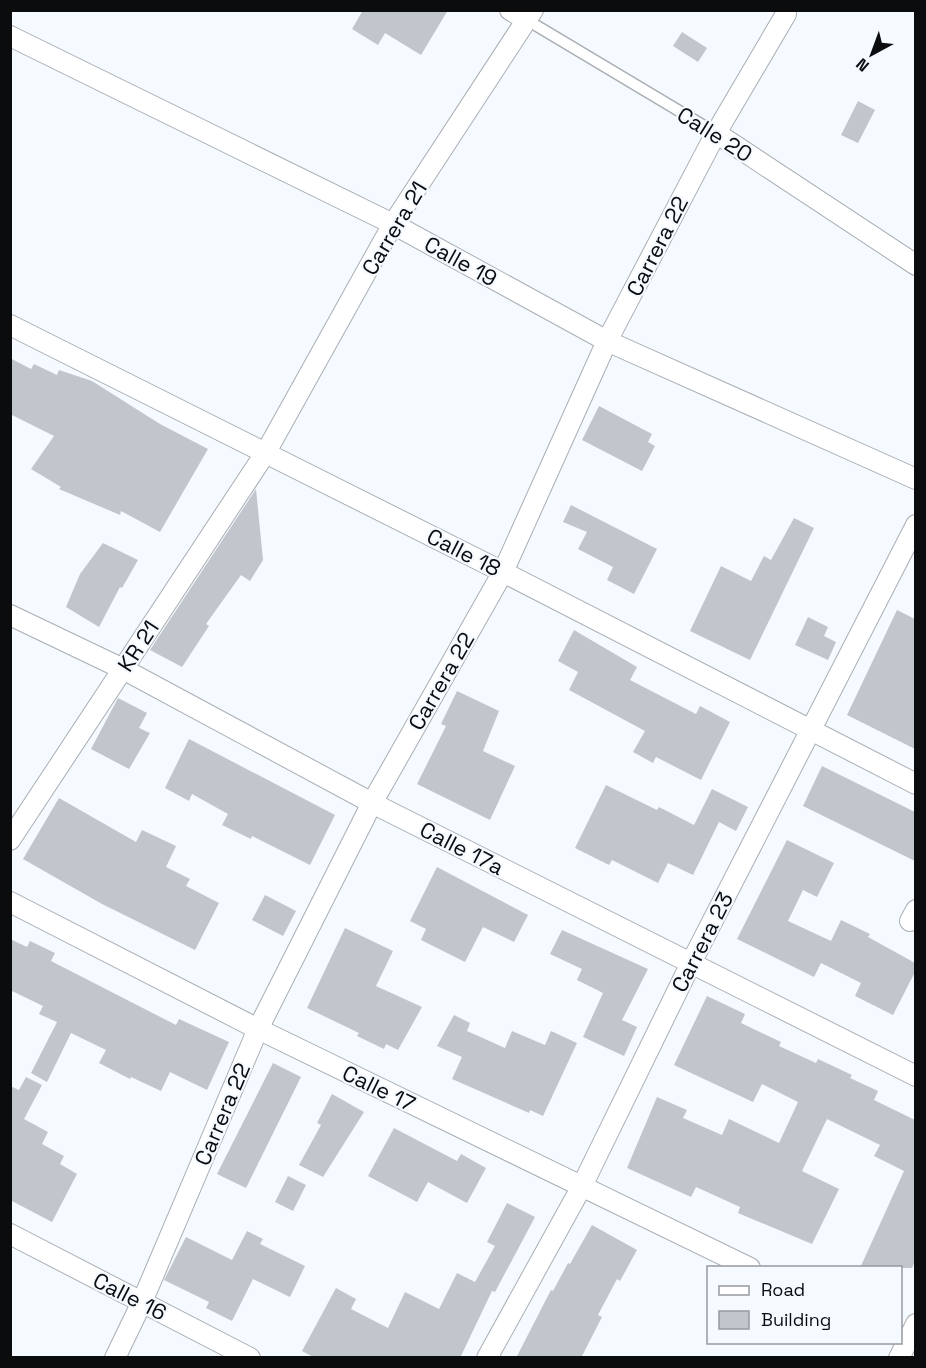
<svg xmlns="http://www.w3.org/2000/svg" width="926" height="1368" viewBox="0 0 926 1368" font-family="'Space Grotesk',sans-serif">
<rect width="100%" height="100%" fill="#f4faff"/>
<g fill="#c1c6cc">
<polygon points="363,10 448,10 421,55 385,33 378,45 352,29"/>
<polygon points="682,32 707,48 698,62 673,46"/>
<polygon points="858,101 875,110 858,143 841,135"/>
<polygon points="10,358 31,369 34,364 57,375 59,370 92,381 160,424 208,449 160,532 121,511 120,515 59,489 61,487 31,469 54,436 10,414"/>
<polygon points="599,406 652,434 648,442 655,446 642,471 582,440"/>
<polygon points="256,489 263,560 250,581 241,575 206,624 209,626 182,667 150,650"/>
<polygon points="571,505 657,549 634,594 607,580 613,567 578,549 587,532 563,522"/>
<polygon points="794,518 814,528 750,660 690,631 721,566 751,581 764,556 771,560"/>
<polygon points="103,543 138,560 122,588 120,587 99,627 66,607 80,574"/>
<polygon points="897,610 915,619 915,749 847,715"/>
<polygon points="808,617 828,627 824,636 836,642 828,660 795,645"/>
<polygon points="574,630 637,667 630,680 696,714 700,706 730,722 701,780 656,757 653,763 633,752 645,731 569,690 578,672 558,661"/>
<polygon points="457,691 499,711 483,751 515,766 490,820 417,784 446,726 441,724"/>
<polygon points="118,698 147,713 139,728 150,733 129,769 91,749"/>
<polygon points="189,739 335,815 310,865 252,836 251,839 222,825 228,814 192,794 189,801 165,788"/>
<polygon points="822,766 915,812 915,861 803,806"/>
<polygon points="606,785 657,810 659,807 694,825 712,789 748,807 736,831 719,822 693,875 668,863 658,883 612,860 609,865 575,848"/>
<polygon points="59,798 136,842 142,830 176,846 166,867 190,879 186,886 219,903 195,950 102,904 23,859"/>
<polygon points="787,840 834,863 817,897 803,890 788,921 831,941 841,920 870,934 868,937 915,963 915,972 893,1015 855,996 861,983 821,963 814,977 737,939"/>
<polygon points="437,867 528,915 514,942 483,927 465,962 421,940 426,929 410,921"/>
<polygon points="265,895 296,911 283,936 252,920"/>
<polygon points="345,928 393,951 376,986 422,1007 398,1050 386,1044 384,1049 357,1036 359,1033 307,1008"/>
<polygon points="562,930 648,969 622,1020 637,1027 624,1056 583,1037 603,993 577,980 582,969 550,954"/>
<polygon points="10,939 27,947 30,941 55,953 51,961 176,1025 179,1019 229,1042 207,1090 170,1072 161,1091 131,1077 130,1079 99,1063 106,1050 71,1033 47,1082 31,1073 57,1022 39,1014 43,1006 10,990"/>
<polygon points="707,996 745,1014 741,1023 781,1042 779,1046 816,1063 818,1059 852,1075 850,1078 878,1091 874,1100 915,1120 915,1261 912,1268 860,1268 904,1171 874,1156 880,1145 827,1119 802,1171 839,1189 812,1244 738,1213 740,1207 696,1187 691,1197 627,1168 657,1097 687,1110 683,1118 722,1135 729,1119 779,1143 798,1102 762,1084 753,1102 674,1065"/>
<polygon points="454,1015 470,1023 467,1031 505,1048 512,1031 545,1045 551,1031 577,1043 543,1116 530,1110 529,1113 452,1079 462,1057 437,1046"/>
<polygon points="273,1063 301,1077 246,1188 217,1174"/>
<polygon points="26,1077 42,1085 24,1119 48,1132 42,1144 64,1156 60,1164 77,1174 52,1222 10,1200 10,1086 19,1090"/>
<polygon points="332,1094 364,1112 323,1177 299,1165 321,1125 317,1123"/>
<polygon points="394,1128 457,1161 461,1154 486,1168 467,1203 428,1182 417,1202 368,1176"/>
<polygon points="288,1176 306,1185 293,1211 275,1202"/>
<polygon points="507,1203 535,1217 495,1292 492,1291 460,1358 315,1358 302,1351 336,1288 356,1299 351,1309 388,1328 405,1292 439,1309 457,1273 475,1282 495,1246 487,1242"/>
<polygon points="592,1225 637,1250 620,1281 617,1279 598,1315 602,1317 581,1358 516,1358 551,1290 553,1291 568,1263 570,1264"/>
<polygon points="247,1231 263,1239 260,1244 305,1266 290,1297 253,1279 232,1321 206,1308 209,1302 164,1280 186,1237 232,1260"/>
</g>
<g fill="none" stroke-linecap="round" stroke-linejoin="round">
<defs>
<polyline id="service" points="527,20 716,133"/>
<g id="minor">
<polyline points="510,10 527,20"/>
<polyline points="10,36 393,224 607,341 916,479"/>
<polyline points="716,133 916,265"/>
<polyline points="10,325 503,572 916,784"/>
<polyline points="10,615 123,669 372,803 916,1076"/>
<polyline points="10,840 266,452 393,224 533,10"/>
<polyline points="10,902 258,1029 750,1268"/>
<polyline points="910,921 916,910"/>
<polyline points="10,1234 250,1358"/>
<polyline points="115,1358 142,1302 258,1029 372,803 503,572 607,341 716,133 786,14"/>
<polyline points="487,1358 582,1186 691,963 916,525"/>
<polyline points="899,1358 916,1324"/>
</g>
</defs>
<use href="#service" stroke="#a9aeb3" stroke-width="13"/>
<use href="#minor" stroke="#a9aeb3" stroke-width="22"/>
<use href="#service" stroke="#fff" stroke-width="10"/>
<use href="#minor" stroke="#fff" stroke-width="20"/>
</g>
<g text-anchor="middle" stroke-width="4.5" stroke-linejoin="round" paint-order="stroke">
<g font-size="22" fill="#0a0c0e" stroke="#f4faff">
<text transform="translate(715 134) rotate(32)" y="8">Calle 20</text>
<text transform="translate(394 228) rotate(-59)" y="8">Carrera 21</text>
<text transform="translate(657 246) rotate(-63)" y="8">Carrera 22</text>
<text transform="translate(461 261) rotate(29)" y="8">Calle 19</text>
<text transform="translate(464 552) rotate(27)" y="8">Calle 18</text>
<text transform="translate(138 646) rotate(-57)" y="8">KR 21</text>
<text transform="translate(441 681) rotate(-60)" y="8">Carrera 22</text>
<text transform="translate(462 848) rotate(27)" y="8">Calle 17a</text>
<text transform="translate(702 942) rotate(-63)" y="8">Carrera 23</text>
<text transform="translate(379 1088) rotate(26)" y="8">Calle 17</text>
<text transform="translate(222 1114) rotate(-67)" y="8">Carrera 22</text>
<text transform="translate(130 1296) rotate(27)" y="8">Calle 16</text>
</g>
</g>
<rect width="926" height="1368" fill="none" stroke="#0a0c0e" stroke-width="24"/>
<rect x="707" y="1266" width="195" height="78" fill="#f4faff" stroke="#969b9f" stroke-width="1.5"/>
<rect x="719" y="1286" width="30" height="9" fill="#ffffff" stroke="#969b9f" stroke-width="1.5"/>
<text x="761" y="1296" font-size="18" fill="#0a0c0e">Road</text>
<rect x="719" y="1311" width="30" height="18" fill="#c1c6cc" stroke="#969b9f" stroke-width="1.5"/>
<text x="761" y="1326" font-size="18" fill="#0a0c0e">Building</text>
<g transform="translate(872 54) rotate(221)" stroke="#f4faff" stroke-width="4.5" paint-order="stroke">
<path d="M0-4.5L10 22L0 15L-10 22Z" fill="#0a0c0e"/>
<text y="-9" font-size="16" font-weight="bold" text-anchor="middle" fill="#0a0c0e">N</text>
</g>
</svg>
